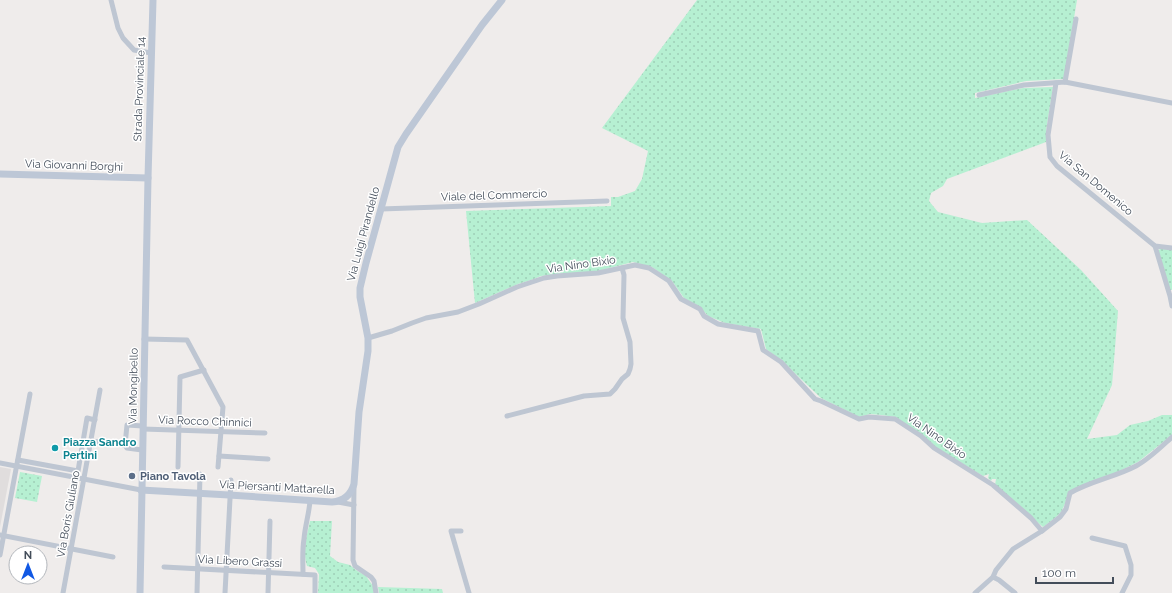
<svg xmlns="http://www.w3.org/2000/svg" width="1172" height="593" viewBox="0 0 1172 593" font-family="Raleway,sans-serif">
<defs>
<pattern id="grass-dots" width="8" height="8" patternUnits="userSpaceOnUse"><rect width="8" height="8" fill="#b6f0d2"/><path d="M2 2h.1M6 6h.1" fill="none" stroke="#9ecfb7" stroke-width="1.8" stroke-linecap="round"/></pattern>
</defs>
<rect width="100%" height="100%" fill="#efeceb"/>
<polygon fill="#e0dddd" points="0,467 11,469 0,527"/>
<g fill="url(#grass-dots)">
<path d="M697,0H1077L1064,79L1026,81L975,93V98L1023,88L1053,87L1046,131V142L947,179L943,186L931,193L929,201L938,212L982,223L1027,220L1081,270L1118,311L1112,385L1087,439L1117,435L1130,425L1148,421L1162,415H1172V435L1138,462L1114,474L1068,494C1062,515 1060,514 1043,527L995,485L996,479H992L991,481L988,478L989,474L983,476L935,447L896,417L881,415L870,414L859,417L821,398L782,361L766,349L761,329L725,323L708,316L701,308L684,298L672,281L652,267L633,262L590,273H564L541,276L534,279L518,284L475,303L466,211L611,206V197H618L635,191L642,179L648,151L602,128Z"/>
<polygon points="1160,249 1172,249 1172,290 1170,290 1158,251"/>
<polygon points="20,472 42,476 37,502 15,498"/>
<path d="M310,521H332L330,556L338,562L350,565L356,570L366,576L373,586L374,593H318L319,574L315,568L307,566C302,551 307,535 310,521Z"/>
<polygon points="378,587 442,589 443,593 379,593"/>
</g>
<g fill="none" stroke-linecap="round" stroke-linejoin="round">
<g stroke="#bec6d2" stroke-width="5">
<polyline points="111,0 118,28 123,38 134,50 151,53"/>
<polyline points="1065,82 1076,19"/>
<polyline points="1056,83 1048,135 1050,157 1057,166 1155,246 1172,248"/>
<polyline points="979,95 1024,85 1065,82 1172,103"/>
<polyline points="381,209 607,201"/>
<polyline points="1155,246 1170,296 1172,306"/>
<polyline points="368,338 392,331 412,323 426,318 458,312 479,304 517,287 544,278 557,276 598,273 635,265 649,268 669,281 681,299 700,309 704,316 718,324 758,331 763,350 781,362 815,399 821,401 859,419 869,417 895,419 921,436 934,448 993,485 1031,518 1042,531"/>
<polyline points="144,339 187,340 223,407 218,467"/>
<polyline points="507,416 584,396 610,394 615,389 622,379 628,374 630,369 631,364 630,342 623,318 624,275 622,268"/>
<polyline points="143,429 265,433"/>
<polyline points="91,441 125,445 127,448 142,450"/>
<polyline points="125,445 127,425 143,426"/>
<polyline points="219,456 268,459"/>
<polyline points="18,460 78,471 87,418 95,420"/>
<polyline points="0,463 141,490"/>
<polyline points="178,467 180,377 204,370"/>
<polyline points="354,486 353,560 355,566 371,577 374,581 376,593"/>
<polyline points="338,502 354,505"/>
<polyline points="461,531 451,531 469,593"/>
<polyline points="0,535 113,557"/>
<polyline points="1092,538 1125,546 1131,565 1131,575 1122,593"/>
<polyline points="0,555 30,394"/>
<polyline points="164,567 315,575 315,593"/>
<path d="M303,574C303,563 302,551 304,539C305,526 309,514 310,501"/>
<polyline points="993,577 999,580 1015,593"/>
<polyline points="63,593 100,390"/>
<polyline points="197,593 200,474"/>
<polyline points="225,593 231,480"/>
<polyline points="268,593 270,521"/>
<path d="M975,593L993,577L996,570L1013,549L1042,531L1060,517L1066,509L1070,493C1091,481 1115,477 1136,466C1149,459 1161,447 1172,437"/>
</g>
<g stroke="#bdc7d6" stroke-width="7">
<polyline points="0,174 148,178"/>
<path d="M141,490L229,495L332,502C344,501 351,495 354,484L359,412L368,351V338L360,297V288L366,263L398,147L406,134L482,25L502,0"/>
<polyline points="140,593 148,178 153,0"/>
</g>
</g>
<circle fill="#0f9aa8" stroke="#fff" stroke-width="1.5" cx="55" cy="448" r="4"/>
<circle fill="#5c6f8a" stroke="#fff" stroke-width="1.5" cx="132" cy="476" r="4"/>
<g text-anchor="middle" stroke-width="3" stroke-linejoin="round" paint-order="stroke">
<g font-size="11" fill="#434d5a" stroke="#fff">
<text transform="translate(139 89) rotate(-88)" y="4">Strada Provinciale 14</text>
<text transform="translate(74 165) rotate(2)" y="4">Via Giovanni Borghi</text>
<text transform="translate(1096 183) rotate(40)" y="4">Via San Domenico</text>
<text transform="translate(494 195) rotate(-2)" y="4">Viale del Commercio</text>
<text transform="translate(363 234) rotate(-75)" y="4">Via Luigi Pirandello</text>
<text transform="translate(581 264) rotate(-8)" y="4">Via Nino Bixio</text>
<text transform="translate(133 386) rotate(-89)" y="4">Via Mongibello</text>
<text transform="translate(205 421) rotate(2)" y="4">Via Rocco Chinnici</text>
<text transform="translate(937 436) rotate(35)" y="4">Via Nino Bixio</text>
<text transform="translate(277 487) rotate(3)" y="4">Via Piersanti Mattarella</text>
<text transform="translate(68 514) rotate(-80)" y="4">Via Boris Giuliano</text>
<text transform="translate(240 561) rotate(3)" y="4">Via Libero Grassi</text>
</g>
<g font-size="11" font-weight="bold" fill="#0d838f" stroke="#fff" text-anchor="start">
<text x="63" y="446">Piazza Sandro<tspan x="63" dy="13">Pertini</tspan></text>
</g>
<g font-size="11" font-weight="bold" fill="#4e5e75" stroke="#fff" text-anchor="start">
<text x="140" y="480">Piano Tavola</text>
</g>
</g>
<g transform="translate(28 565)"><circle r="19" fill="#ffffff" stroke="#b4b8bd"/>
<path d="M0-3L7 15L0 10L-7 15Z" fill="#1158e4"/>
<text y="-6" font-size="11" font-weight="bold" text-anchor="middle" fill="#434d5a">N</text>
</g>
<path d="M1036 577v6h77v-6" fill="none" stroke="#434d5a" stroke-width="2"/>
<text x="1042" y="577" font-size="12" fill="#434d5a" stroke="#ffffff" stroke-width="3" paint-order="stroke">100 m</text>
</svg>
